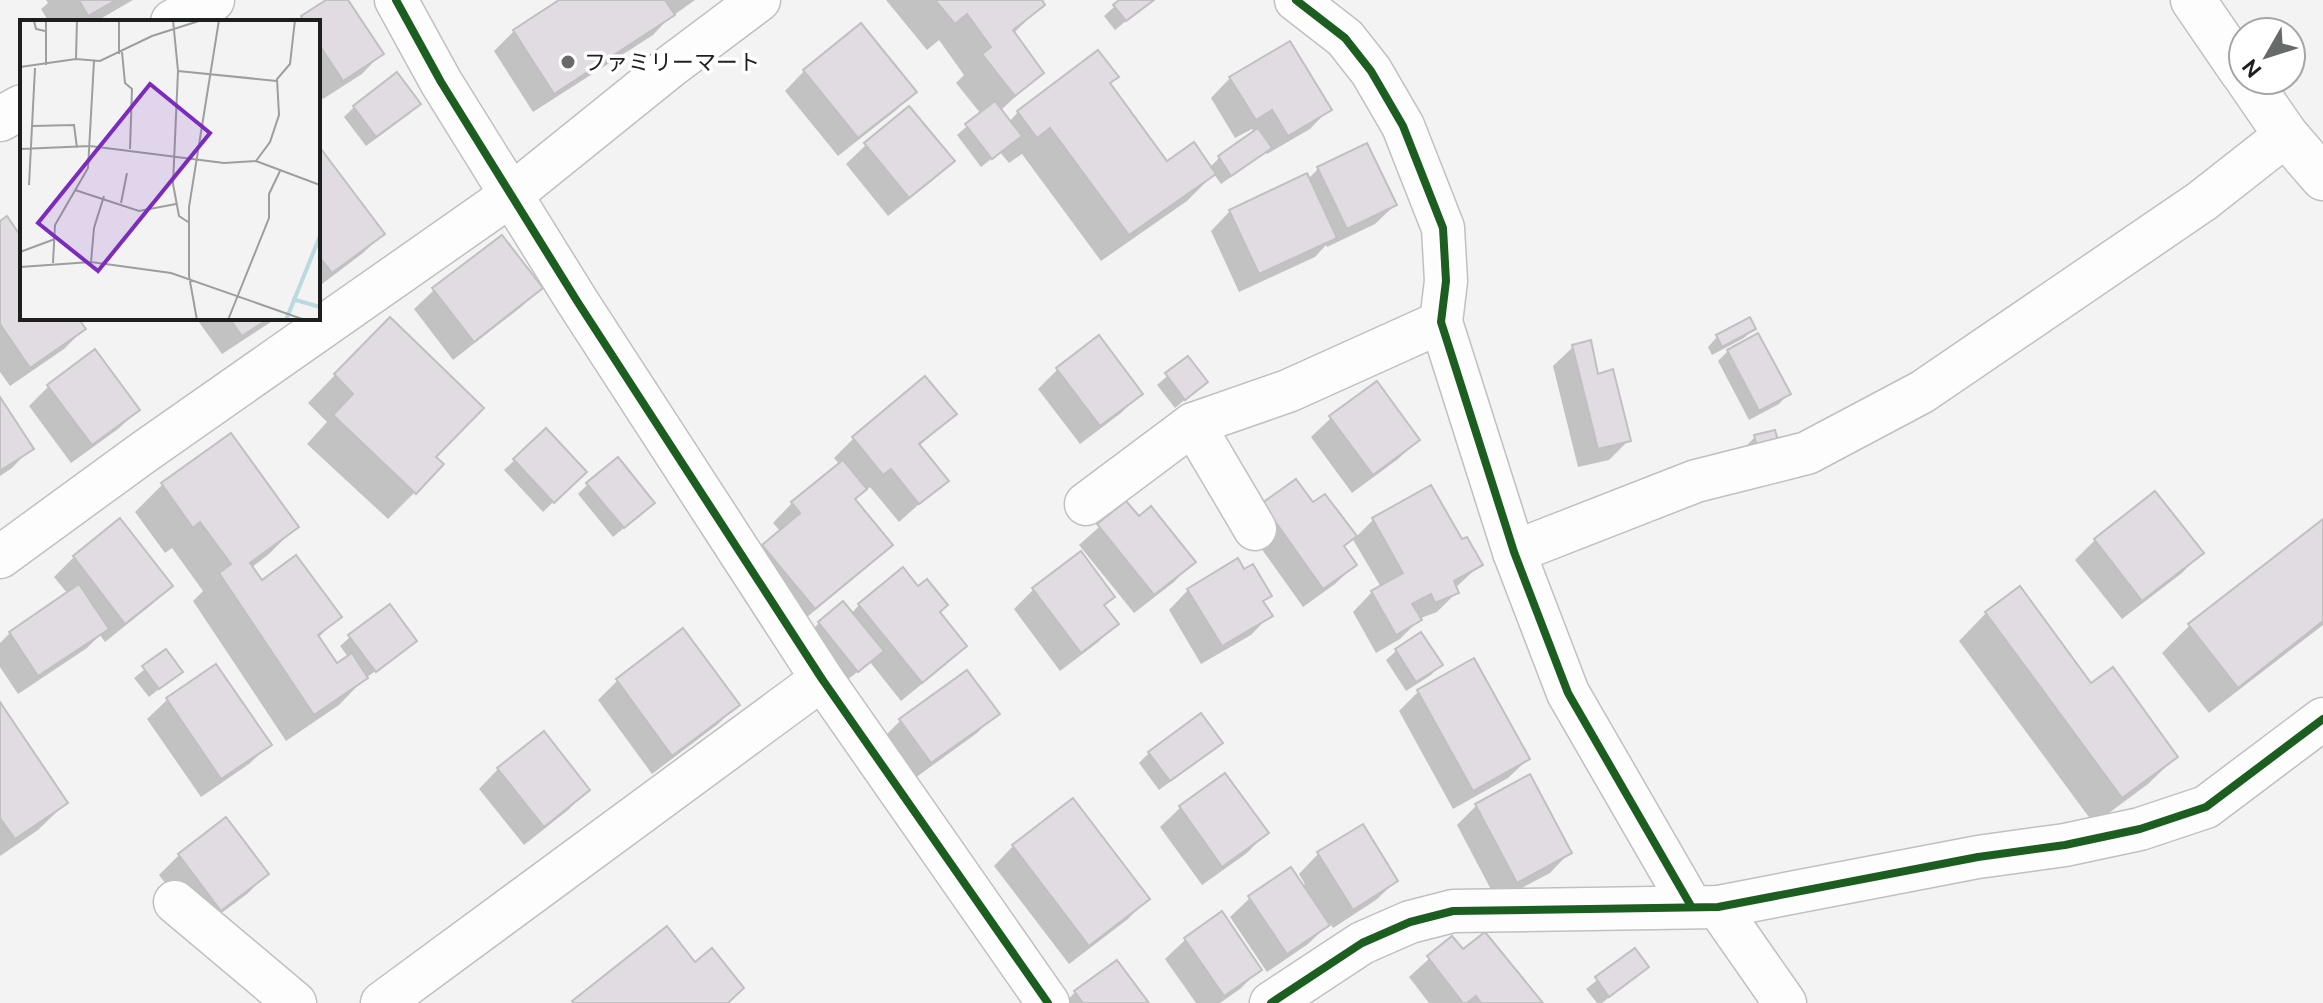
<svg xmlns="http://www.w3.org/2000/svg" width="2323" height="1003" viewBox="0 0 2323 1003" font-family="Ubuntu,'Noto Sans JP',sans-serif">
<rect width="100%" height="100%" fill="#f3f3f3"/>
<g fill="#0003">
<polygon points="46,0 133,0 95,22 49,22 41,9 48,3"/>
<polygon points="330,0 346,0 381,54 362,74 323,99 318,92 318,22 298,22"/>
<polygon points="563,0 695,0 667,20 653,35 533,112 494,51 514,31"/>
<polygon points="886,0 1039,0 1043,4 1013,34 1041,73 1000,111 1009,122 1018,112 1116,77 1109,85 1167,163 1209,168 1219,158 1255,133 1252,129 1235,138 1211,98 1230,78 1329,109 1310,129 1267,154 1266,152 1221,184 1214,174 1187,201 1101,261 1022,154 1009,163 1000,152 981,167 957,135 981,114 956,83 964,75 939,40 927,50"/>
<polygon points="1122,0 1151,0 1115,30 1104,16"/>
<polygon points="804,71 914,92 895,111 838,156 785,91"/>
<polygon points="419,104 409,114 366,146 344,117 354,107"/>
<polygon points="866,145 952,161 933,180 888,216 846,164"/>
<polygon points="318,148 382,234 363,253 318,287"/>
<polygon points="1318,169 1395,205 1375,224 1327,247 1326,245 1315,257 1239,292 1211,231 1230,211 1308,179"/>
<polygon points="0,224 22,241 22,318 76,318 84,329 64,349 10,386 0,372"/>
<polygon points="540,288 521,307 453,360 414,309 434,290"/>
<polygon points="196,318 277,318 222,354"/>
<polygon points="1753,329 1744,338 1712,355 1708,347 1717,337"/>
<polygon points="362,347 433,457 415,492 388,519 307,444 327,422 308,403"/>
<polygon points="1573,347 1597,376 1629,440 1609,460 1578,467 1553,366"/>
<polygon points="1728,351 1788,394 1779,404 1749,420 1718,361"/>
<polygon points="1187,359 1195,391 1175,408 1157,385"/>
<polygon points="1058,369 1141,393 1121,413 1080,444 1038,389"/>
<polygon points="925,379 954,414 918,447 946,480 899,522 870,487 863,493 861,491 853,500 890,544 871,564 795,627 743,566 781,532 773,523 792,503 840,465 834,458 853,439"/>
<polygon points="49,386 138,410 118,429 71,463 29,406"/>
<polygon points="0,401 31,448 12,468 0,476"/>
<polygon points="1331,418 1418,440 1398,459 1352,493 1311,437"/>
<polygon points="546,431 584,472 543,512 504,470"/>
<polygon points="1773,432 1748,459 1745,447 1755,437"/>
<polygon points="163,484 296,527 269,554 251,568 262,583 339,617 318,638 337,666 349,658 340,646 350,637 414,641 405,651 364,679 339,705 286,741 193,601 203,591 172,548 165,553 135,512"/>
<polygon points="588,484 642,513 613,537 578,494"/>
<polygon points="2154,494 2201,553 2182,573 2122,619 2075,560 2095,540"/>
<polygon points="1325,497 1356,537 1373,520 1461,542 1481,564 1455,588 1457,592 1437,612 1421,618 1400,639 1376,653 1353,612 1372,592 1381,587 1352,538 1342,547 1355,565 1335,584 1303,607 1244,524 1313,505"/>
<polygon points="1126,503 1138,519 1193,562 1174,582 1134,613 1079,545"/>
<polygon points="2323,521 2323,625 2209,713 2162,653 2190,625"/>
<polygon points="74,557 170,586 151,605 105,642 100,635 87,648 18,694 0,667 0,643 10,633 68,594 54,577"/>
<polygon points="1243,572 1269,596 1262,603 1270,615 1251,635 1201,664 1169,610 1188,590"/>
<polygon points="1033,590 1113,596 1103,606 1117,624 1097,643 1060,671 1014,609"/>
<polygon points="859,605 938,613 965,646 945,665 901,701 870,662 847,680 809,633 819,623 851,614"/>
<polygon points="1986,613 2091,685 2176,757 2148,784 2094,824 1959,641"/>
<polygon points="683,631 738,704 718,724 652,774 598,700 617,681"/>
<polygon points="1396,651 1440,665 1431,675 1406,691 1386,660"/>
<polygon points="166,652 180,672 149,697 134,678"/>
<polygon points="216,667 269,745 249,764 201,797 147,719 167,700"/>
<polygon points="967,673 997,713 977,733 911,781 881,740 900,721"/>
<polygon points="1418,692 1528,759 1508,778 1453,809 1399,711"/>
<polygon points="0,706 66,803 38,830 0,856"/>
<polygon points="1220,743 1210,752 1159,790 1139,763 1149,753"/>
<polygon points="498,769 588,790 568,810 524,845 479,789"/>
<polygon points="1225,776 1266,833 1247,853 1202,885 1160,827 1180,808"/>
<polygon points="1477,805 1569,853 1550,873 1497,901 1457,825"/>
<polygon points="226,820 267,874 247,894 200,929 159,875 179,855"/>
<polygon points="1362,827 1396,881 1376,900 1333,928 1330,923 1308,944 1267,972 1230,917 1250,898 1305,884 1299,874 1318,854"/>
<polygon points="1013,846 1147,899 1128,919 1069,964 994,866"/>
<polygon points="1222,914 1259,970 1240,989 1220,1003 1196,1003 1165,959 1185,940"/>
<polygon points="1452,938 1463,952 1540,1003 1429,1003 1409,977"/>
<polygon points="1634,951 1647,967 1602,1003 1597,1003 1586,989"/>
<polygon points="1075,992 1146,1003 1065,1003"/>
</g>
<g fill="#e0dce2" stroke="#c1c0c1" stroke-width="2">
<polygon points="79,0 116,0 88,16"/>
<polygon points="326,0 348,0 384,54 343,81 318,43 318,22 304,22 301,16"/>
<polygon points="559,0 665,0 675,15 554,94 513,30"/>
<polygon points="935,0 1042,0 1045,5 1013,30 1044,73 1015,96 982,54 991,47 967,14 955,24"/>
<polygon points="1119,0 1154,0 1126,21 1113,5"/>
<polygon points="861,23 917,92 858,138 803,70"/>
<polygon points="1290,41 1332,110 1288,136 1272,110 1256,120 1229,77"/>
<polygon points="1098,50 1119,77 1110,83 1167,161 1194,142 1216,174 1129,235 1050,128 1037,138 1017,111"/>
<polygon points="397,72 421,104 376,137 353,106"/>
<polygon points="995,101 1022,136 992,159 965,124"/>
<polygon points="909,106 955,161 909,198 864,143"/>
<polygon points="1258,128 1272,148 1231,176 1218,156"/>
<polygon points="1367,143 1397,205 1347,229 1317,167"/>
<polygon points="318,145 385,234 332,273 318,255"/>
<polygon points="1307,173 1337,238 1259,274 1229,210"/>
<polygon points="7,216 22,238 22,318 78,318 86,329 30,368 0,324 0,221"/>
<polygon points="502,235 543,288 474,342 432,288"/>
<polygon points="390,317 484,408 436,457 444,464 416,494 333,415 353,394 334,374"/>
<polygon points="1750,317 1756,329 1722,347 1716,335"/>
<polygon points="229,318 270,318 242,336"/>
<polygon points="1758,333 1791,394 1759,411 1727,350"/>
<polygon points="1099,335 1143,394 1100,426 1056,368"/>
<polygon points="1591,340 1598,374 1613,369 1631,441 1598,449 1572,345"/>
<polygon points="95,349 140,410 92,445 47,385"/>
<polygon points="1188,356 1208,382 1185,400 1165,373"/>
<polygon points="925,376 957,414 919,444 949,481 919,504 891,469 883,475 852,437"/>
<polygon points="1377,381 1420,440 1373,475 1329,416"/>
<polygon points="0,397 34,449 0,471"/>
<polygon points="546,428 587,472 554,503 513,459"/>
<polygon points="1775,430 1779,444 1758,450 1754,435"/>
<polygon points="231,433 299,527 250,563 262,580 296,555 342,617 318,635 337,663 352,653 368,678 314,715 219,573 231,564 200,522 193,528 161,483"/>
<polygon points="618,457 655,503 624,528 586,483"/>
<polygon points="843,460 867,489 855,499 893,545 815,609 762,545 800,513 791,502"/>
<polygon points="1296,479 1313,502 1325,494 1357,536 1344,546 1357,565 1323,589 1262,503"/>
<polygon points="1431,485 1462,539 1467,537 1483,565 1454,581 1459,593 1435,603 1431,594 1412,604 1422,620 1396,635 1371,591 1403,573 1372,518"/>
<polygon points="2155,491 2204,553 2142,601 2094,539"/>
<polygon points="1126,501 1139,516 1151,506 1196,562 1154,595 1097,524"/>
<polygon points="120,518 173,586 125,624 73,556"/>
<polygon points="2323,519 2323,621 2238,688 2188,624"/>
<polygon points="1081,551 1115,597 1104,605 1119,624 1081,653 1032,588"/>
<polygon points="1238,558 1244,569 1253,564 1272,596 1263,601 1273,616 1222,646 1187,589"/>
<polygon points="903,567 918,586 927,579 948,605 940,612 967,646 922,683 858,604"/>
<polygon points="79,584 109,629 38,676 9,632"/>
<polygon points="2020,586 2091,683 2113,667 2178,757 2122,798 1985,612"/>
<polygon points="843,601 884,651 858,672 818,622"/>
<polygon points="390,604 417,641 376,672 348,635"/>
<polygon points="683,628 740,705 672,756 616,679"/>
<polygon points="1421,632 1443,665 1416,682 1395,649"/>
<polygon points="166,649 183,672 159,689 142,666"/>
<polygon points="1474,658 1530,759 1473,791 1417,690"/>
<polygon points="216,664 272,745 221,779 166,698"/>
<polygon points="967,670 1000,714 931,763 899,719"/>
<polygon points="0,702 68,803 15,839 0,818"/>
<polygon points="1201,713 1223,743 1170,781 1148,752"/>
<polygon points="544,731 590,790 544,827 497,768"/>
<polygon points="1225,773 1269,833 1222,867 1179,806"/>
<polygon points="1530,774 1572,853 1517,883 1475,804"/>
<polygon points="1073,798 1150,899 1089,946 1012,845"/>
<polygon points="226,817 269,874 221,911 178,854"/>
<polygon points="1363,824 1398,881 1353,910 1317,852"/>
<polygon points="1291,867 1330,925 1287,954 1248,896"/>
<polygon points="1222,911 1262,970 1224,996 1184,938"/>
<polygon points="667,926 695,962 712,948 744,988 728,1003 574,1003 572,1001"/>
<polygon points="1485,932 1543,1003 1481,1003 1476,996 1467,1003 1463,1003 1427,956 1452,936 1463,949"/>
<polygon points="1635,948 1649,967 1609,997 1595,977"/>
<polygon points="1117,960 1149,1003 1083,1003 1074,991"/>
</g>
<g fill="none" stroke-linecap="round" stroke-linejoin="round">
<defs>
<g id="street">
<polyline points="396,0 441,82 577,301 822,679 1048,1003"/>
<polyline points="1296,0 1345,38 1371,71 1403,126 1443,228 1446,281 1441,322 1514,552 1568,693 1691,906"/>
<polyline points="1193,424 1255,529"/>
<polyline points="1086,504 1193,424 1288,391 1441,322"/>
<polyline points="1514,552 1696,481 1807,453 1922,392 2202,201 2286,135"/>
<polyline points="0,557 144,452 511,195 671,66 759,0"/>
<polyline points="175,902 295,1003"/>
<polyline points="1718,907 1785,1003"/>
<polyline points="382,1003 822,679"/>
<polyline points="1271,1003 1362,943 1410,922 1453,911 1718,907 1978,857 2065,845 2140,829 2206,807 2323,719"/>
</g>
<g id="secondary">
<polyline points="2193,0 2243,73"/>
<polyline points="2248,80 2286,135 2323,178"/>
</g>
<g id="highway">
<polyline points="173,22 212,0"/>
<polyline points="0,119 22,107"/>
</g>
</defs>
<use href="#street" stroke="#c0c0c0" stroke-width="45"/>
<use href="#secondary" stroke="#c0c0c0" stroke-width="47"/>
<use href="#highway" stroke="#c0c0c0" stroke-width="47"/>
<use href="#street" stroke="#fdfdfd" stroke-width="42"/>
<use href="#secondary" stroke="#fdfdfd" stroke-width="44"/>
<use href="#highway" stroke="#fdfdfd" stroke-width="44"/>
<defs>
<g id="cycleway">
<polyline points="396,0 441,82 577,301 822,679 1048,1003"/>
<polyline points="1296,0 1345,38 1371,71 1403,126 1443,228 1446,281 1441,322 1514,552 1568,693 1691,906"/>
<polyline points="1271,1003 1362,943 1410,922 1453,911 1718,907 1978,857 2065,845 2140,829 2206,807 2323,719"/>
</g>
</defs>
<use href="#cycleway" stroke="#fff" stroke-width="13"/>
<use href="#cycleway" stroke="#1b5e20" stroke-width="8"/>
</g>
<circle fill="#686969" stroke="#fff" stroke-width="3" cx="568" cy="62" r="8"/>
<g text-anchor="middle" stroke-width="7" stroke-linejoin="round" paint-order="stroke">
<g font-size="22" fill="#1d1e1e" stroke="#fff" text-anchor="start">
<text x="584" y="70">ファミリーマート</text>
</g>
</g>
<g transform="translate(20 20)">
<rect width="300" height="300" fill="#f3f3f3"/>
<path fill="none" stroke="#bcd9df" stroke-width="4" d="M272,279L300,287M266,300L300,216"/>
<path fill="none" stroke="#9d9e9e" stroke-width="2" d="M153,0L158,51L153,164L159,196L168,202M0,1H14L16,9L25,11M102,32L105,63L112,69L110,129M99,34V0M56,38L57,0M26,45V0M0,47L56,39L80,41L132,16L182,0M158,51L257,61M12,106L54,105L57,128M0,129L70,126L204,143L236,141L300,165M236,141L250,122L259,95L257,59L270,44L275,0M9,165L15,48M55,170L119,191L156,184M101,183L107,153M0,232L35,219M71,242L74,208L84,176M33,243L35,205L68,148L74,41M0,247L71,242L151,253L285,300M177,300L169,256V187L199,0M208,300L249,198V174L260,151"/>
<path fill="#7b2cbf" fill-opacity="0.15" stroke="#7b2cbf" stroke-width="4" d="M130,64L190,113L78,251L18,203Z"/>
<rect width="300" height="300" fill="none" stroke="#1d1e1e" stroke-width="4"/>
</g>
<g transform="translate(2267 56) rotate(231)"><circle r="38" fill="#ffffff" stroke="#a5a5a5" stroke-width="2"/>
<path d="M0-6L14 30L0 20L-14 30Z" fill="#686969"/>
<text y="-12" font-size="22" font-weight="bold" text-anchor="middle" fill="#1d1e1e">N</text>
</g>
</svg>
